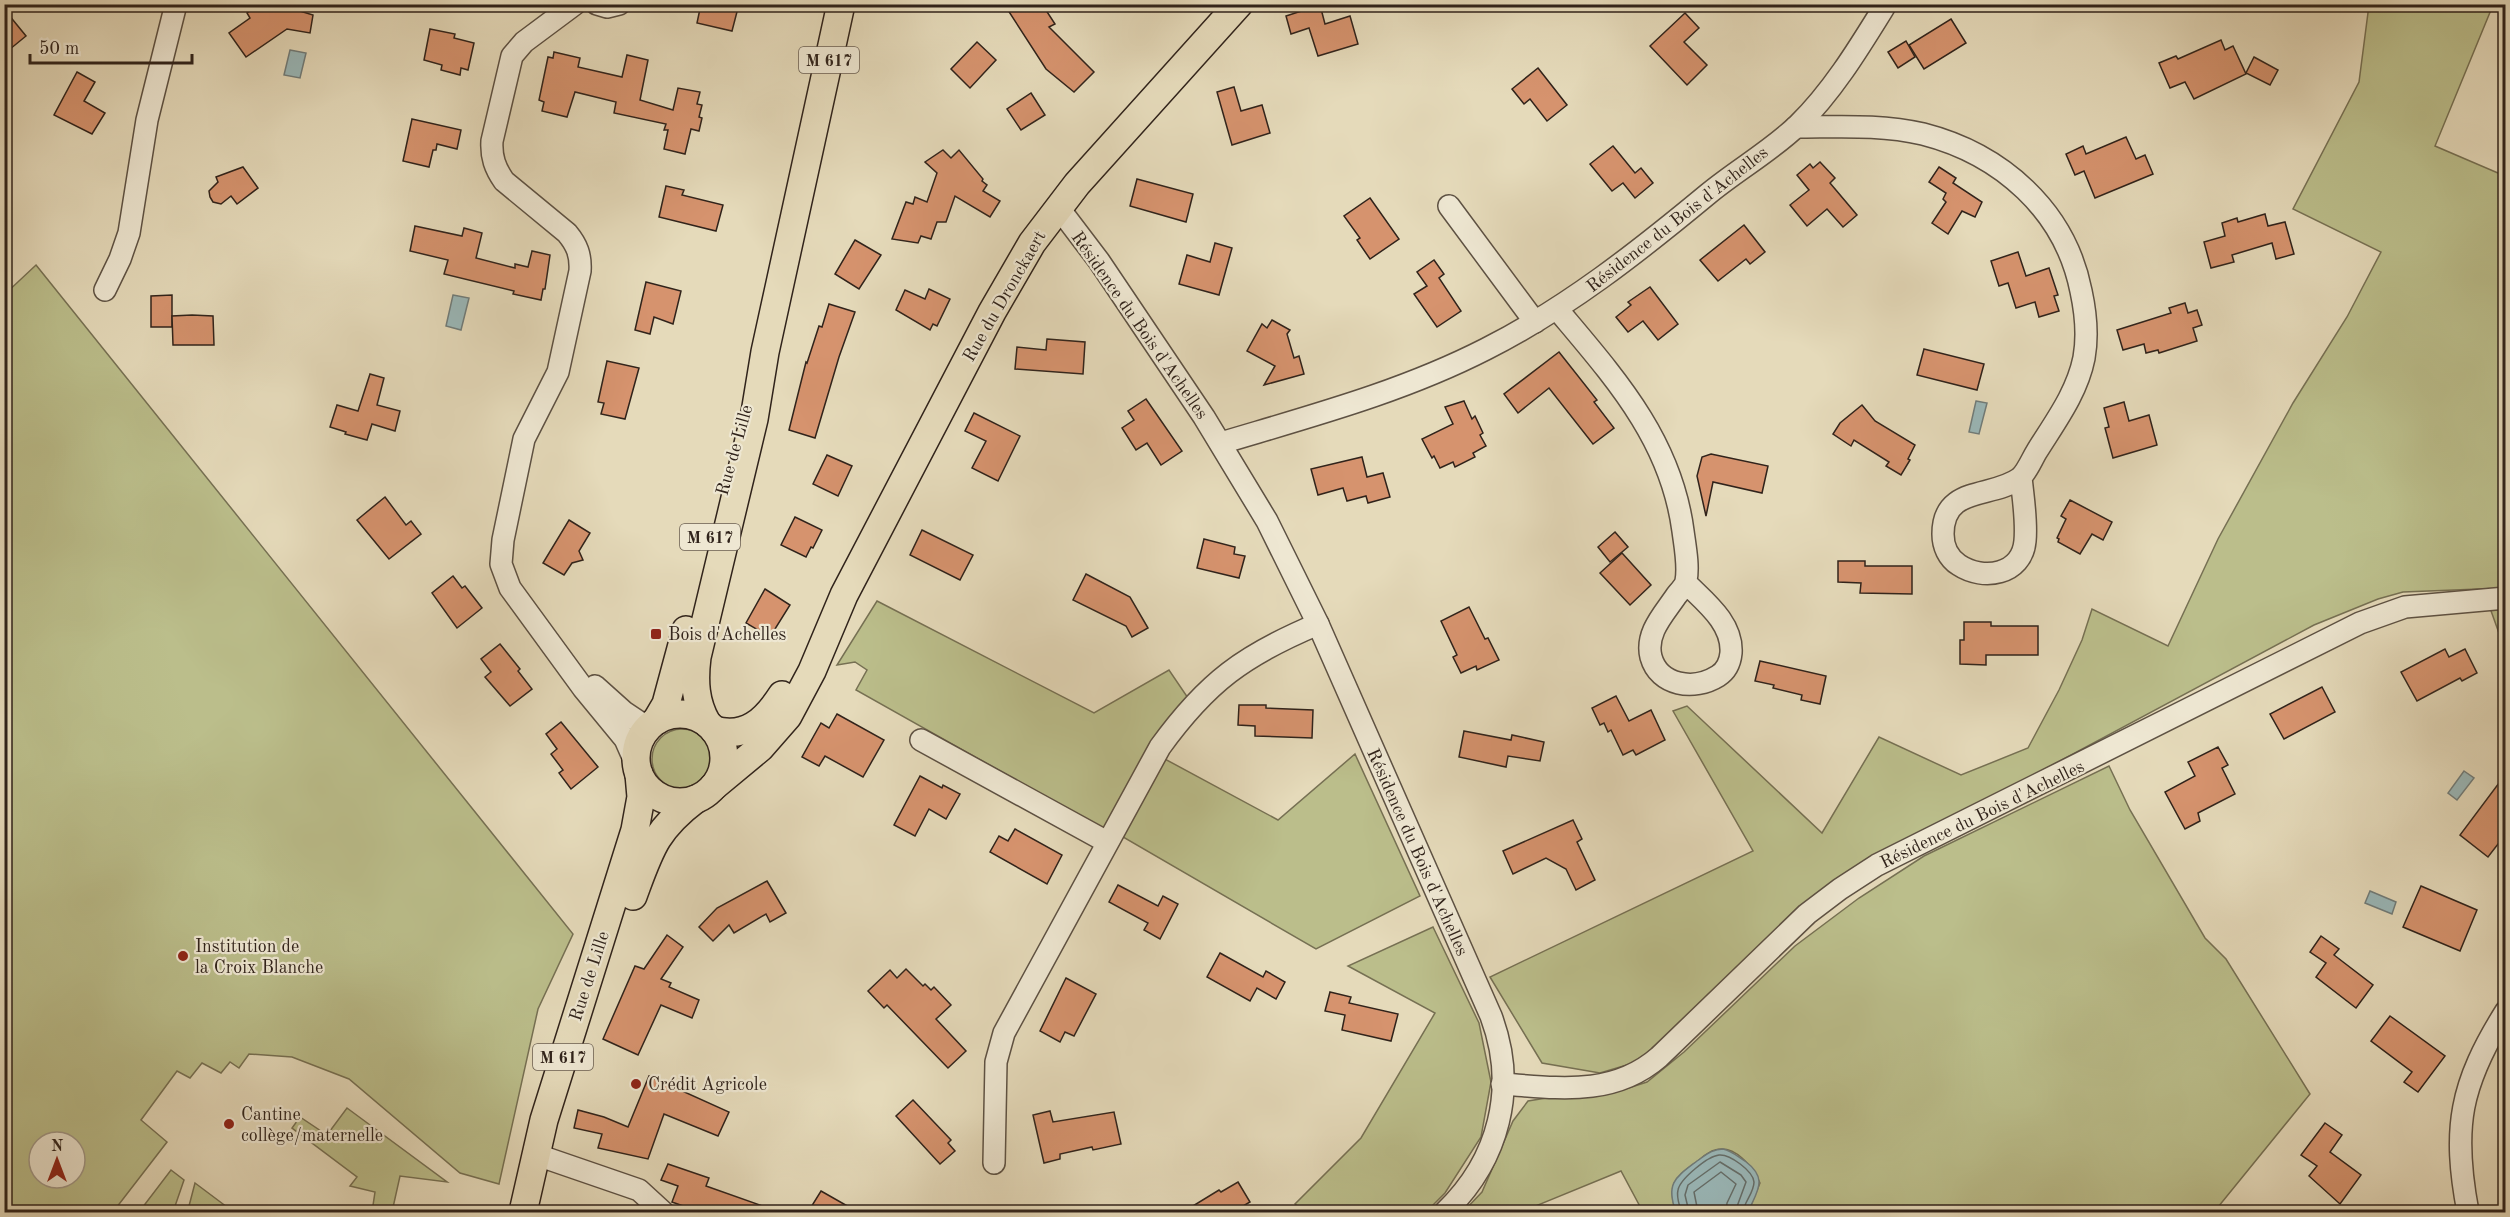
<svg xmlns="http://www.w3.org/2000/svg" width="2510" height="1217" viewBox="0 0 2510 1217" font-family="'Old Standard TT',serif">
<rect width="100%" height="100%" fill="#e5daba"/>
<filter id="stains"><feTurbulence type="fractalNoise" baseFrequency=".00333" numOctaves="4"/><feColorMatrix values="0 0 0 0 .2 0 0 0 0 .09 0 0 0 0 .02 0 0 0 .5 -.17"/></filter>
<radialGradient id="worn" r=".72"><stop offset=".6" stop-color="#630" stop-opacity="0"/><stop offset="1" stop-color="#630" stop-opacity=".3"/></radialGradient>
<g fill="#bbbe8b" stroke="#767053" stroke-width="1.5" fill-rule="evenodd">
<polygon points="2369,5 2493,5 2435,146 2505,176 2505,588 2403,592 2378,599 2314,625 1929,831 1723,984 1637,1062 1600,1073 1542,1063 1490,977 1753,851 1673,711 1687,706 1822,833 1879,737 1961,775 2028,748 2059,690 2082,640 2092,609 2168,646 2218,539 2293,403 2347,317 2381,252 2293,209 2359,82"/>
<path d="M36,265L573,934L538,1009L499,1184L460,1173L349,1079L292,1057L249,1054L239,1068L230,1062L221,1073L202,1063L190,1078L177,1071L141,1120L167,1142L113,1212H5L4,295ZM39,1142H75V1178H39Z"/>
<polygon points="877,601 1094,713 1169,670 1188,698 1105,830 856,690 867,670 855,662 837,665"/>
<polygon points="2490,608 2505,608 2505,650"/>
<circle cx="682" cy="759" r="30"/>
<polygon points="1355,754 1420,896 1316,949 1123,837 1163,758 1278,820"/>
<path d="M2109,766L2130,810L2205,938L2226,959L2310,1094L2214,1212H1748L1760,1183C1753,1167 1735,1144 1715,1150C1707,1152 1702,1158 1695,1163C1674,1177 1667,1186 1676,1212H1643L1621,1171L1521,1212H1463L1482,1192L1513,1121L1528,1101L1571,1094L1619,1091L1647,1082L1684,1052L1795,946L1859,898L1924,856Z"/>
<polygon points="1433,927 1479,1023 1491,1082 1481,1137 1445,1193 1426,1212 1305,1212 1295,1204 1361,1138 1435,1013 1348,966"/>
<polygon points="347,1108 447,1182 400,1176 392,1212 372,1212 375,1192 350,1186 357,1177 292,1128 300,1117 327,1135"/>
<polygon points="171,1170 184,1180 173,1212 139,1212"/>
<polygon points="195,1183 227,1207 222,1212 195,1212 197,1208 189,1206"/>
</g>
<g fill="#9ab8b9" stroke="#707c7a" stroke-width="1.5">
<polygon points="290,50 306,53 300,78 284,75"/>
<polygon points="453,295 469,298 461,330 446,326"/>
<polygon points="1976,401 1987,403 1979,434 1969,432"/>
<polygon points="2464,771 2474,778 2457,800 2448,793"/>
<polygon points="2370,891 2396,902 2392,914 2365,903"/>
<path d="M1723,1149C1732,1151 1737,1156 1745,1161C1769,1179 1757,1191 1748,1212H1676C1665,1183 1676,1177 1697,1161C1706,1155 1712,1149 1723,1149Z"/>
</g>
<g fill="none" stroke-linecap="round" stroke-linejoin="round">
<g stroke="#656e6a" stroke-width="1.5">
<path d="M1681,1212C1680,1205 1676,1198 1678,1190C1680,1179 1708,1156 1719,1155C1730,1154 1753,1171 1754,1182C1754,1193 1744,1202 1743,1212"/>
<polyline points="1689,1212 1685,1195 1688,1185 1720,1162 1741,1175 1746,1182 1735,1212"/>
<polyline points="1698,1212 1694,1192 1721,1172 1736,1184 1727,1203 1726,1212"/>
</g>
</g>
<g fill="#d6936e" stroke="#30231b" stroke-width="1.5">
<polygon points="260,4 277,4 313,15 310,33 287,29 246,57 229,33 250,18 247,13"/>
<polygon points="701,4 739,4 732,31 697,23"/>
<polygon points="1004,4 1042,4 1055,24 1049,27 1094,72 1074,92 1046,69"/>
<polygon points="1320,5 1325,24 1350,16 1358,44 1318,56 1309,28 1291,34 1286,16"/>
<polygon points="4,9 26,36 4,54"/>
<polygon points="1685,13 1699,28 1684,42 1707,65 1687,85 1650,46"/>
<polygon points="1951,19 1966,43 1924,69 1909,45"/>
<polygon points="430,29 455,34 454,38 474,43 468,70 461,68 460,75 441,70 442,65 424,60"/>
<polygon points="2221,40 2225,50 2233,46 2246,74 2194,99 2185,82 2170,88 2159,63 2176,56 2178,59"/>
<polygon points="1906,41 1915,57 1898,68 1888,52"/>
<polygon points="977,42 996,60 970,88 951,69"/>
<polygon points="554,52 580,58 578,67 622,77 627,55 648,60 640,100 673,110 678,88 700,92 697,104 702,105 699,117 702,118 699,131 691,129 685,154 664,149 668,130 664,130 666,124 614,113 616,102 575,92 567,117 542,111 544,102 539,100 548,57 553,58"/>
<polygon points="2254,57 2278,70 2270,85 2246,73"/>
<polygon points="1538,68 1567,105 1547,121 1530,99 1524,104 1512,89"/>
<polygon points="77,72 95,82 84,101 105,113 92,134 54,115"/>
<polygon points="1234,87 1241,111 1262,105 1270,133 1232,145 1217,92"/>
<polygon points="1031,93 1045,115 1021,130 1007,109"/>
<polygon points="412,119 461,130 457,149 437,144 436,150 433,150 429,167 403,161"/>
<polygon points="2126,137 2136,159 2145,155 2153,174 2095,198 2084,171 2075,175 2066,154 2083,146 2086,154"/>
<polygon points="1613,146 1635,173 1641,168 1653,183 1635,198 1623,183 1612,191 1590,164"/>
<polygon points="943,150 951,158 959,150 983,179 982,181 987,185 983,191 1000,201 990,217 955,196 946,222 937,222 931,239 921,236 918,243 892,239 906,202 913,204 915,197 927,202 937,173 925,162"/>
<polygon points="1820,162 1835,178 1830,183 1857,215 1843,227 1827,209 1807,226 1790,205 1809,190 1797,175 1810,164 1813,168"/>
<polygon points="243,167 258,188 237,204 231,196 221,204 213,202 210,197 209,191 218,182 216,177"/>
<polygon points="1939,167 1956,178 1953,183 1982,202 1975,217 1962,211 1948,234 1932,223 1946,202 1943,199 1946,193 1929,182"/>
<polygon points="1137,179 1193,194 1186,222 1130,206"/>
<polygon points="666,186 684,190 682,195 723,205 716,231 659,217"/>
<polygon points="1370,198 1399,239 1370,259 1357,240 1360,238 1344,216"/>
<polygon points="2265,214 2268,226 2285,222 2294,254 2276,259 2272,243 2232,255 2234,262 2211,268 2204,242 2225,236 2222,223 2237,218 2238,222"/>
<polygon points="1744,225 1765,252 1750,264 1746,259 1718,281 1700,260"/>
<polygon points="415,226 462,236 464,228 482,233 476,258 515,268 515,264 528,267 532,251 550,255 545,289 543,289 541,300 513,294 514,291 444,274 448,260 410,251"/>
<polygon points="855,240 881,255 859,289 835,274"/>
<polygon points="1215,243 1232,248 1219,295 1179,284 1187,255 1210,262"/>
<polygon points="2018,252 2026,276 2049,268 2058,295 2054,296 2059,311 2039,317 2035,302 2016,308 2008,283 1999,286 1991,261"/>
<polygon points="1434,260 1444,274 1439,278 1461,311 1437,327 1414,294 1427,286 1417,272"/>
<polygon points="646,282 681,291 673,324 654,317 650,334 635,330"/>
<polygon points="1650,287 1678,324 1658,340 1643,321 1628,332 1616,317 1631,305 1628,302"/>
<polygon points="929,289 950,299 937,326 933,324 930,330 896,310 905,290 925,299"/>
<polygon points="172,295 172,327 151,327 151,296"/>
<polygon points="2185,303 2188,313 2197,310 2202,325 2193,328 2197,341 2159,353 2158,350 2146,353 2144,344 2123,350 2117,330 2171,313 2169,308"/>
<polygon points="829,304 855,312 839,357 815,438 789,430 806,362 807,363 819,326 822,327"/>
<polygon points="192,315 213,316 214,345 173,345 172,316"/>
<polygon points="1272,320 1290,330 1287,334 1294,358 1299,356 1304,374 1264,385 1275,366 1247,351 1262,324 1267,328"/>
<polygon points="1047,339 1085,342 1083,374 1015,369 1017,347 1046,350"/>
<polygon points="1924,349 1984,364 1977,390 1917,375"/>
<polygon points="1559,352 1597,400 1594,402 1614,428 1593,444 1549,388 1518,413 1504,394"/>
<polygon points="607,361 639,368 625,419 601,414 604,403 598,402"/>
<polygon points="370,374 384,378 377,405 400,411 395,431 372,424 367,440 345,434 346,432 330,427 337,405 358,411"/>
<polygon points="1146,399 1182,451 1161,465 1147,443 1136,450 1122,428 1134,420 1128,411"/>
<polygon points="1464,401 1472,419 1475,416 1483,433 1480,435 1486,446 1473,453 1475,457 1455,467 1453,462 1440,468 1434,456 1432,458 1422,439 1453,424 1445,407"/>
<polygon points="2124,402 2129,421 2149,415 2157,445 2113,458 2105,428 2109,427 2104,408"/>
<polygon points="1862,405 1875,421 1915,445 1908,459 1910,460 1901,475 1886,466 1889,462 1854,440 1851,446 1833,434 1840,423"/>
<polygon points="974,413 1020,436 998,481 972,468 986,441 965,431"/>
<polygon points="1711,454 1768,466 1762,493 1713,482 1706,516 1697,476 1702,457"/>
<polygon points="827,455 852,466 838,496 813,484"/>
<polygon points="1362,457 1367,477 1383,473 1390,497 1368,503 1366,496 1347,501 1343,488 1318,495 1311,469"/>
<polygon points="385,497 406,525 411,521 421,534 389,559 357,520"/>
<polygon points="2070,500 2112,522 2103,540 2092,534 2080,554 2058,542 2059,539 2057,538 2066,519 2061,516"/>
<polygon points="795,517 822,530 813,548 811,547 806,557 781,545"/>
<polygon points="569,520 590,533 579,551 583,560 572,563 564,575 543,563"/>
<polygon points="922,530 973,555 960,580 910,555"/>
<polygon points="1615,532 1628,547 1610,562 1598,547"/>
<polygon points="1204,539 1235,547 1234,554 1245,556 1239,578 1197,568"/>
<polygon points="1622,553 1651,585 1630,605 1600,573"/>
<polygon points="1838,561 1865,561 1865,566 1912,566 1912,594 1860,593 1861,583 1838,582"/>
<polygon points="1086,574 1130,597 1148,628 1132,637 1126,626 1073,600"/>
<polygon points="453,576 462,588 465,586 482,608 457,628 432,593"/>
<polygon points="765,589 790,605 770,637 746,623"/>
<polygon points="1469,607 1485,639 1488,638 1499,660 1477,670 1476,666 1461,673 1453,657 1457,655 1441,621"/>
<polygon points="1964,622 1991,622 1991,626 2038,626 2038,655 1986,655 1986,665 1960,664 1960,640 1964,640"/>
<polygon points="500,644 520,669 518,671 532,689 510,706 485,677 491,672 481,659"/>
<polygon points="2445,649 2449,657 2465,649 2477,673 2462,681 2460,678 2417,701 2401,672"/>
<polygon points="1760,661 1826,676 1820,704 1801,700 1802,695 1773,688 1774,685 1755,681"/>
<polygon points="2322,687 2335,712 2284,739 2270,714"/>
<polygon points="1616,696 1629,721 1651,710 1665,740 1636,755 1633,750 1623,755 1611,730 1608,732 1604,723 1600,725 1592,708"/>
<polygon points="1239,705 1266,705 1266,708 1313,710 1312,738 1255,736 1255,726 1238,725"/>
<polygon points="837,714 884,740 863,777 825,756 819,766 802,757 821,723 829,728"/>
<polygon points="561,722 598,767 571,789 559,773 563,770 551,754 557,749 546,734"/>
<polygon points="1464,731 1511,740 1512,735 1544,742 1540,761 1508,756 1506,767 1459,757"/>
<polygon points="2218,747 2228,765 2222,768 2235,794 2198,813 2200,821 2185,829 2165,792 2195,776 2188,762"/>
<polygon points="2505,775 2505,835 2488,857 2460,835"/>
<polygon points="920,776 942,788 943,785 960,794 946,819 929,809 915,836 894,825"/>
<polygon points="1573,820 1582,839 1577,842 1595,880 1576,890 1566,869 1546,858 1513,874 1503,851"/>
<polygon points="1015,829 1062,855 1047,884 990,852 999,836 1008,841"/>
<polygon points="767,881 786,913 770,922 766,914 734,933 729,925 713,941 699,927 717,908"/>
<polygon points="1118,885 1158,906 1163,896 1178,904 1160,939 1144,930 1148,923 1109,902"/>
<polygon points="2421,886 2477,910 2460,951 2403,927"/>
<polygon points="667,935 683,947 661,979 671,983 669,987 699,1000 692,1018 661,1005 638,1055 603,1039 635,966 644,969"/>
<polygon points="2321,936 2339,949 2334,955 2373,985 2356,1008 2316,977 2326,963 2310,952"/>
<polygon points="1220,953 1263,977 1266,971 1285,982 1276,999 1257,988 1250,1001 1207,977"/>
<polygon points="906,969 923,986 925,984 931,990 934,987 951,1005 936,1019 966,1051 948,1068 887,1005 884,1008 868,991 890,970 897,978"/>
<polygon points="1066,978 1096,994 1074,1036 1065,1032 1060,1042 1040,1031"/>
<polygon points="1330,992 1351,997 1349,1003 1398,1014 1391,1041 1342,1030 1345,1015 1325,1011"/>
<polygon points="2390,1016 2445,1056 2418,1092 2404,1082 2412,1072 2371,1041"/>
<polygon points="649,1076 729,1112 718,1136 664,1114 648,1159 598,1148 602,1134 574,1128 578,1110 604,1117 628,1127"/>
<polygon points="913,1100 951,1140 948,1143 955,1151 940,1164 896,1116"/>
<polygon points="1050,1111 1053,1122 1114,1112 1121,1144 1093,1150 1092,1147 1060,1154 1060,1159 1044,1163 1033,1115"/>
<polygon points="2325,1123 2342,1135 2330,1152 2361,1175 2340,1204 2309,1176 2317,1166 2301,1155"/>
<polygon points="668,1164 709,1178 706,1186 774,1210 774,1212 700,1212 672,1202 678,1186 661,1180"/>
<polygon points="1238,1182 1250,1202 1233,1212 1183,1212 1219,1190 1221,1192"/>
<polygon points="821,1191 858,1212 808,1212"/>
</g>
<g fill="none" stroke-linecap="round" stroke-linejoin="round">
<defs>
<g id="minor">
<path d="M575,4L524,42L512,56L492,141C491,157 495,168 504,181L567,233C577,245 581,255 580,271L558,372L524,439L503,540L501,564L510,588L583,688L625,739L636,764"/>
<polyline points="597,4 607,7 619,4"/>
<path d="M1796,127C1838,127 1881,124 1923,134C2001,154 2065,210 2081,291C2086,314 2088,336 2084,358C2077,393 2055,422 2037,451C2032,459 2027,472 2020,478C1992,499 1943,485 1943,534C1943,546 1948,558 1959,565C1983,581 2022,575 2025,541C2027,520 2023,498 2021,477"/>
<polyline points="1449,206 1535,322"/>
<path d="M1058,207L1099,261L1204,417L1267,521L1318,624L1491,1016C1518,1088 1499,1160 1445,1212"/>
<polyline points="105,290 120,259 129,233 147,120 176,4"/>
<path d="M1557,309C1614,377 1671,439 1683,531C1685,546 1689,566 1686,581C1685,586 1679,592 1676,596C1664,614 1645,633 1651,657C1659,686 1694,691 1718,676C1726,671 1730,663 1731,653C1733,623 1705,602 1686,583"/>
<path d="M1221,443C1311,416 1402,392 1486,349C1567,308 1638,252 1708,194C1737,170 1771,151 1798,125C1833,91 1860,46 1886,4"/>
<polyline points="595,686 624,712 648,728"/>
<polyline points="921,740 1107,842"/>
<path d="M1502,1084C1558,1088 1613,1097 1659,1057L1807,914L1840,889L1877,865L2360,623L2405,607L2506,598"/>
<polyline points="546,1158 639,1190 663,1212"/>
<path d="M994,1163L996,1062L1004,1033L1160,747C1207,682 1244,655 1318,624"/>
<path d="M2468,1212C2452,1128 2460,1084 2506,1011"/>
</g>
<g id="major">
<circle cx="680" cy="758" r="44"/>
<polyline points="656,721 666,704 686,630"/>
<path d="M707,723C695,702 694,681 697,657L754,419L765,352L841,4"/>
<path d="M714,730C746,739 765,721 782,695"/>
<polyline points="713,787 760,748 788,716 812,671 844,595 992,312 1032,243 1077,184 1239,4"/>
<path d="M633,896C650,850 655,830 696,799"/>
<polyline points="523,1212 544,1120 635,830 641,797 639,774"/>
</g>
</defs>
<use href="#minor" stroke="#5d5143" stroke-width="24"/>
<use href="#major" stroke="#30231b" stroke-width="30"/>
<use href="#minor" stroke="#eee7d2" stroke-width="21"/>
<use href="#major" stroke="#e5daba" stroke-width="27"/>
</g>
<g fill="#8f2418" stroke="#eee7d2" stroke-width="2">
<rect x="650" y="628" width="12" height="12" rx="3"/>
<circle cx="183" cy="956" r="6"/>
<circle cx="636" cy="1084" r="6"/>
<circle cx="229" cy="1124" r="6"/>
</g>
<g text-anchor="middle" stroke-width="4.5" stroke-linejoin="round" paint-order="stroke">
<g fill="#eee7d2" stroke="#695e52" stroke-width="1.5">
<rect x="799" y="47" width="60" height="26" rx="4.5"/>
<rect x="680" y="524" width="60" height="26" rx="4.5"/>
<rect x="533" y="1044" width="60" height="26" rx="4.5"/>
</g>
<g font-size="16" font-weight="bold" fill="#30231b">
<text x="829" y="66">M 617</text>
<text x="710" y="543">M 617</text>
<text x="563" y="1063">M 617</text>
</g>
<g font-size="18" fill="#30231b" stroke="#eee7d2">
<text transform="translate(1677 219) rotate(-38)" y="6">Résidence du Bois d'Achelles</text>
<text transform="translate(1004 296) rotate(-60)" y="6">Rue du Dronckaert</text>
<text transform="translate(1140 325) rotate(55)" y="6">Résidence du Bois d'Achelles</text>
<text transform="translate(734 450) rotate(-74)" y="6">Rue de Lille</text>
<text transform="translate(1982 814) rotate(-26)" y="6">Résidence du Bois d'Achelles</text>
<text transform="translate(1418 852) rotate(66)" y="6">Résidence du Bois d'Achelles</text>
<text transform="translate(589 976) rotate(-72)" y="6">Rue de Lille</text>
</g>
<g font-size="18" fill="#30231b" stroke="#eee7d2" text-anchor="start">
<text x="668" y="640">Bois d'Achelles</text>
<text x="195" y="952">Institution de<tspan x="195" dy="21">la Croix Blanche</tspan></text>
<text x="648" y="1090">Crédit Agricole</text>
<text x="241" y="1120">Cantine<tspan x="241" dy="21">collège/maternelle</tspan></text>
</g>
</g>
<rect width="2510" height="1217" fill="none" stroke="#e5daba" stroke-width="24"/>
<rect x="6" y="6" width="2498" height="1205" fill="none" stroke="#30231b" stroke-width="3"/>
<rect x="12" y="12" width="2486" height="1193" fill="none" stroke="#30231b" stroke-width="1.5"/>
<g transform="translate(57 1160)"><circle r="28" fill="#eee7d2" stroke="#a29989" stroke-width="1.5"/>
<path d="M0-4.5L10 22L0 15L-10 22Z" fill="#8f2418"/>
<text y="-9" font-size="16" font-weight="bold" text-anchor="middle" fill="#30231b">N</text>
</g>
<path d="M30 54v9h162v-9" fill="none" stroke="#30231b" stroke-width="3"/>
<text x="39" y="54" font-size="18" fill="#30231b" stroke="#eee7d2" stroke-width="4.5" paint-order="stroke">50 m</text>
<rect width="100%" height="100%" filter="url(#stains)"/>
<rect width="100%" height="100%" fill="url(#worn)"/>
</svg>
